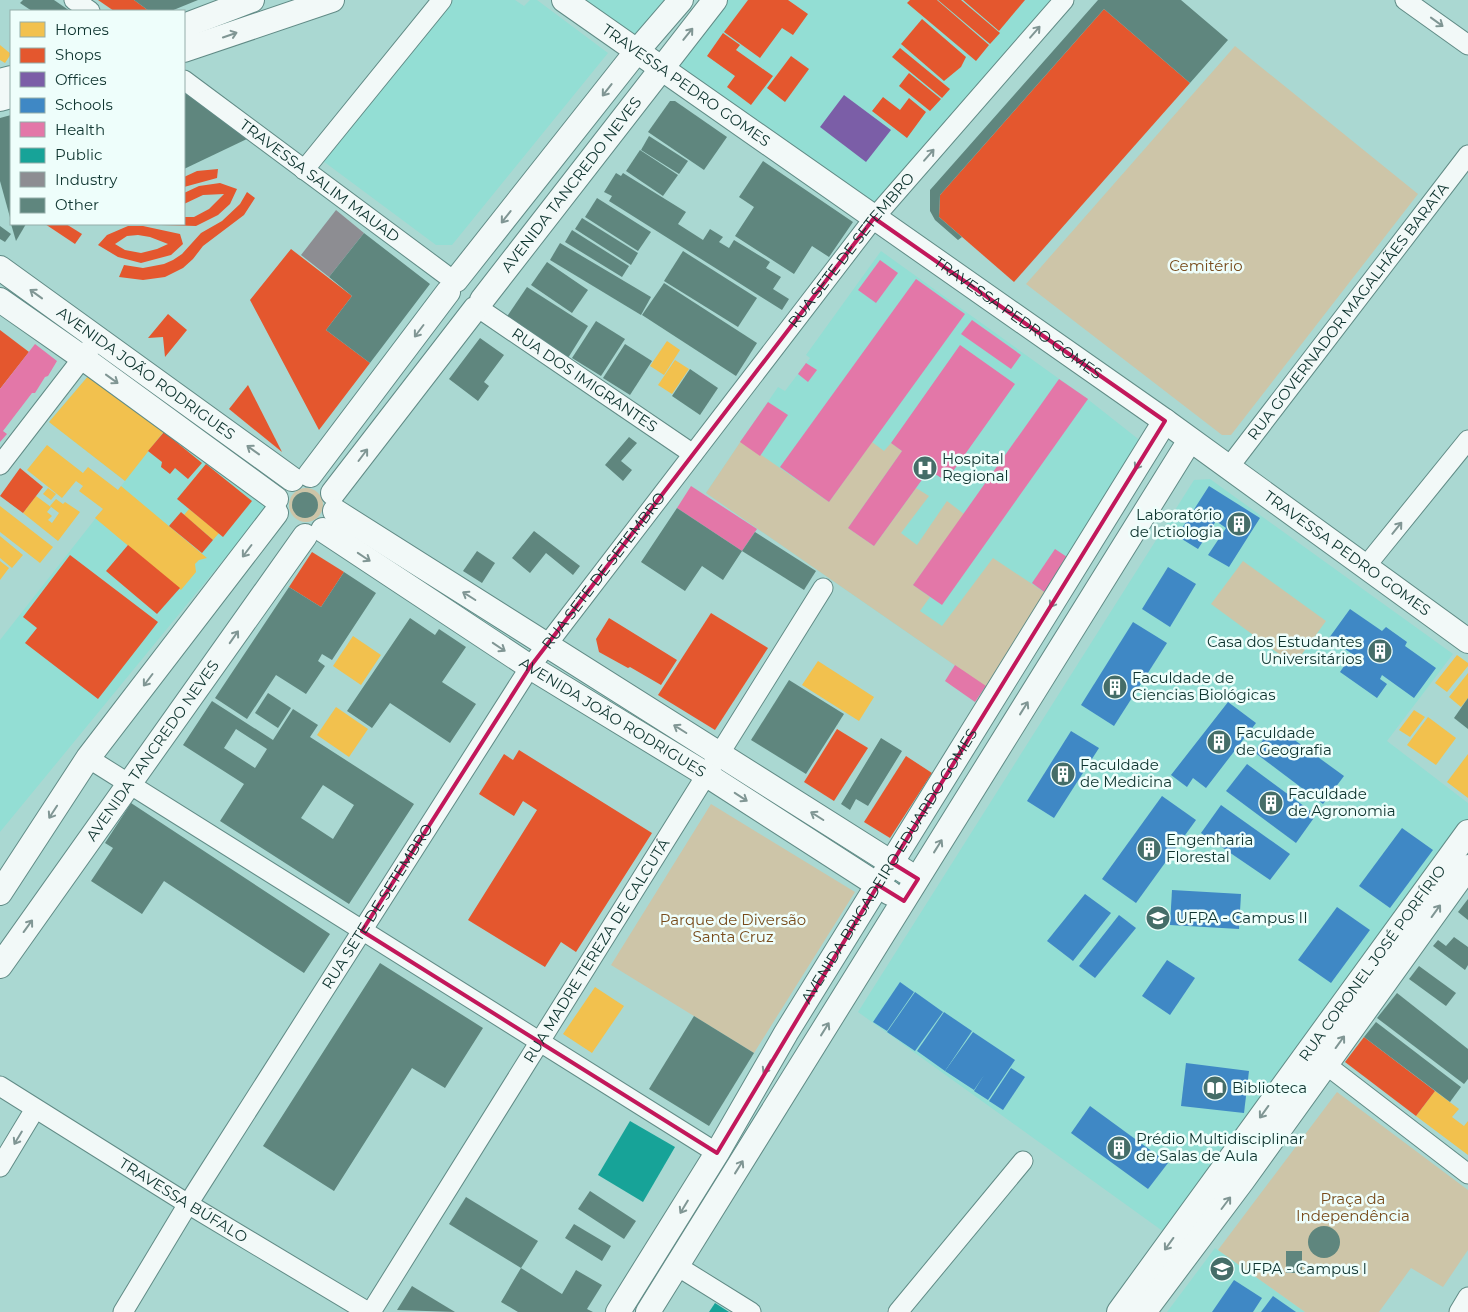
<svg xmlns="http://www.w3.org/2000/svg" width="1468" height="1312" viewBox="0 0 1468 1312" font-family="Montserrat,sans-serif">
<rect width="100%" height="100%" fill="#aad8d2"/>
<g fill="#93ded4">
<polygon points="453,0 515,0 524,6 530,0 537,0 608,53 452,245 436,245 323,161"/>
<polygon points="573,0 672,0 636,44"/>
<polygon points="721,0 1058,0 873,213 667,68"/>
<polygon points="881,251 1090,401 1142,442 989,689 706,493 778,387 785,391 810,358 806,355"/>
<polygon points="89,375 167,426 267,507 0,832 0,640 125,481 49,422"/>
<polygon points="1210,479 1453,654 1387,741 1468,803 1468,823 1164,1232 858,1012 1194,480"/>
<polygon points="1215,1248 1305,1312 1167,1312"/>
</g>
<g fill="#cdc5a8">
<polygon points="1235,46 1418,194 1231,435 1222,435 1026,284"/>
<polygon points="741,441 829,502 872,442 884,451 891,443 902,451 848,528 874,546 916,488 929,496 901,533 917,545 947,501 964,514 913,585 930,597 920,611 942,626 993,558 1047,594 989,689 706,493"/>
<circle cx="306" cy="505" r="17"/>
<polygon points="1243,561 1326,621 1294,665 1211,604"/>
<polygon points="711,804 855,892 754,1053 611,965"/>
<polygon points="1337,1092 1468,1190 1468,1250 1443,1287 1411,1268 1379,1312 1305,1312 1218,1250"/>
</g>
<g fill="#f2c14e">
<polygon points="0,45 11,54 5,63 0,60"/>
<polygon points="667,341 680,350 664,375 650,366"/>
<polygon points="675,360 689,369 672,394 658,385"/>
<polygon points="89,375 165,430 125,481 49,422"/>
<polygon points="47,445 83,473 88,467 118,490 121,486 207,558 199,560 195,564 196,572 181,590 95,518 103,509 79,491 83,486 76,481 62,498 27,470"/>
<polygon points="48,488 56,494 51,500 43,494"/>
<polygon points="36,496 51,507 47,512 52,516 48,520 52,523 59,513 50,506 56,499 63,504 65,502 80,512 58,541 23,513"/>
<polygon points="0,506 53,547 40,563 0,532"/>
<polygon points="189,509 219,533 213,540 184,515"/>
<polygon points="0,536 23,555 12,568 0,558"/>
<polygon points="0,561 9,568 0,580"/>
<polygon points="353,636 381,655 361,685 333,666"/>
<polygon points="1457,655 1468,663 1468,666 1447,692 1435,683"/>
<polygon points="818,661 874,697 859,721 802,685"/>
<polygon points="1468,673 1468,698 1461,707 1449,697"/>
<polygon points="336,707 368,729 349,757 317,735"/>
<polygon points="1414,710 1425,717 1410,737 1399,730"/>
<polygon points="1428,717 1456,738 1436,765 1407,745"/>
<polygon points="1468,754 1468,798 1447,782"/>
<polygon points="595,987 624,1006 592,1053 563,1034"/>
<polygon points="1435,1091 1459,1109 1452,1117 1464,1126 1468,1121 1468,1155 1416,1116"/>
</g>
<g fill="#e4572e" fill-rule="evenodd">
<polygon points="98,0 134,0 149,11 114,11"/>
<polygon points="748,0 788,0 808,14 793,35 782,28 760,58 724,32"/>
<polygon points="910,0 937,0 989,45 976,61 907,3"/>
<polygon points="938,0 961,0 1000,33 990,44"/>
<polygon points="963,0 1025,0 999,31"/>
<polygon points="1104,9 1190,83 1014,282 939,217 940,195"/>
<polygon points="922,19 966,57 961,67 944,81 901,44"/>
<polygon points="723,33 740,45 736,50 773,76 751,105 727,87 735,76 707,56"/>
<polygon points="900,48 950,89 942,98 892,57"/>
<polygon points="791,56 809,69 785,102 767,88"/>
<polygon points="909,73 941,99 930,111 899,86"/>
<polygon points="883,97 900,110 909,98 926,112 907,138 872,111"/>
<polygon points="218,169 217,178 184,187 184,177 197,171"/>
<polygon points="220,183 237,189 230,204 218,215 196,226 161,225 184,224 184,217 194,217 209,209 224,194 203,195 184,204 184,193 199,186"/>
<polygon points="247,192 255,198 244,215 203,246 193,259 183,268 165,277 143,280 119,277 124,265 143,268 164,264 173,260 182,254 201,233 222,221 240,204"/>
<polygon points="45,224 66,224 82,234 75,244"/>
<path d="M128,226H143L180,234L183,244L171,255L141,263L118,257L98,245L107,235ZM138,235L150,237L168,244L157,249L141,253L125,250L115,244L127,236Z"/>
<polygon points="291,249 352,296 326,330 370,363 319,430 250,300"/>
<polygon points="168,314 187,330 165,357 163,337 148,338"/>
<polygon points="0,330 29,352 0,389"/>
<polygon points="248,385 282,452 229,409"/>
<polygon points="164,432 202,463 188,479 175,468 170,474 161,467 162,462 148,451"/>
<polygon points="206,464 252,501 223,537 177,499"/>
<polygon points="20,468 43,487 23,513 0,496"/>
<polygon points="181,512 213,540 202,553 169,526"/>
<polygon points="128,545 180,588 157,614 106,571"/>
<polygon points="312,552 344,572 321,607 289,587"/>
<polygon points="70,555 158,622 98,699 25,643 37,628 23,617"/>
<polygon points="711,613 768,648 715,730 658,695"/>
<polygon points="609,618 677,660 661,685 630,667 628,668 599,652 596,639"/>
<polygon points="837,729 868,748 834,801 804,782"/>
<polygon points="519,750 652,833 576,952 561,942 545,967 468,920 537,810 523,801 514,816 479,794 504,754 513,760"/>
<polygon points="906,756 932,773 890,838 864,822"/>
<polygon points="1364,1037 1435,1091 1416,1116 1345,1062"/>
</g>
<polygon fill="#7b5ea7" points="844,95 891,130 866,162 820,127"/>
<g fill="#3f88c5">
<polygon points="1209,486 1260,518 1229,567 1208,555 1226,528 1216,521 1198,549 1177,536"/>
<polygon points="1168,567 1196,584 1170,627 1142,609"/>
<polygon points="1350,609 1382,631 1386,627 1407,642 1405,646 1436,668 1414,698 1382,675 1380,679 1387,684 1377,698 1340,672 1351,656 1359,662 1361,660 1329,638"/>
<polygon points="1133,622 1167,643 1114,726 1081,705"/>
<polygon points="1228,702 1256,723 1206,788 1193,778 1187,787 1171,775"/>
<polygon points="1274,725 1344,776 1323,804 1254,752"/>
<polygon points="1071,731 1099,748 1054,818 1027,801"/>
<polygon points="1247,764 1316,815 1296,843 1226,791"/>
<polygon points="1162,796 1196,820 1136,903 1102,879"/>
<polygon points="1221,805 1290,854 1270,880 1201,833"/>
<polygon points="1402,828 1433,850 1390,908 1359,886"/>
<polygon points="1172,890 1241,894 1239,929 1170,925"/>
<polygon points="1085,894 1111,913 1073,961 1047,941"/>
<polygon points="1337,907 1370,930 1331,983 1298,960"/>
<polygon points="1119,915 1136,928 1095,978 1079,966"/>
<polygon points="1167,960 1195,978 1170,1015 1142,996"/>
<polygon points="900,982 914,992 887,1031 873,1022"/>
<polygon points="915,992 943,1012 915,1051 887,1032"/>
<polygon points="944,1012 972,1031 945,1071 917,1051"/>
<polygon points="973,1032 1015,1060 988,1100 974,1091 984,1075 974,1090 945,1071"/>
<polygon points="1186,1063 1249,1071 1244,1113 1181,1106"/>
<polygon points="1011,1068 1025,1077 1003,1110 989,1101"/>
<polygon points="1090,1106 1168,1163 1148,1189 1071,1133"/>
<polygon points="1234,1280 1262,1298 1253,1312 1212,1312"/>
<polygon points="1273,1296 1296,1312 1261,1312"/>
</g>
<g fill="#e377a8">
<polygon points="880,260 898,273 876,303 858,290"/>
<polygon points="916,279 965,314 829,502 780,467"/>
<polygon points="972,320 1021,355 1011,369 961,334"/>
<polygon points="35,344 57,361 48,376 45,377 35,393 32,393 3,431 7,434 0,442 0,389"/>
<polygon points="960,345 1015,384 946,481 929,470 874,546 848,528 902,451 891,443"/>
<polygon points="806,363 817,370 808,382 798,374"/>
<polygon points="1059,379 1088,399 942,605 913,585"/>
<polygon points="768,402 788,415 760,456 740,442"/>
<polygon points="691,486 757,529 742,551 677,508"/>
<polygon points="1055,549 1070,559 1047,594 1032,583"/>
<polygon points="955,665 986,686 975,702 945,681"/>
</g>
<g fill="#17a398">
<polygon points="630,1121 675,1147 643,1202 598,1175"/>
<polygon points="715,1303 729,1312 709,1312"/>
</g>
<polygon fill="#8d8d92" points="336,210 364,233 329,277 301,255"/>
<g fill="#5f867e" fill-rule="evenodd">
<polygon points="23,0 54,0 70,11 32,11 20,3"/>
<polygon points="134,0 198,0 171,11 149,11"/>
<polygon points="1098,0 1181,0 1228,40 1190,83 1104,9 940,195 939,217 962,237 958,240 935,220 930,211 930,190"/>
<polygon points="184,91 249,138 184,169"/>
<polygon points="670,101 675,101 727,137 704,170 648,132"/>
<polygon points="11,115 11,221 0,181 0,118"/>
<polygon points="649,136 688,161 679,174 641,150"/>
<polygon points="640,150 678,175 663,196 626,171"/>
<polygon points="763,161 853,222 829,257 812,246 794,274 735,236 754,207 739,197"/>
<polygon points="616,173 621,176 623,173 686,212 678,224 703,240 710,229 723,237 719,242 729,248 734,240 770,262 766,268 781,277 773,289 789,299 782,310 609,201 612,196 604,192"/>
<polygon points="597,198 651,232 638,251 585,217"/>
<polygon points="582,218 638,253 631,265 575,229"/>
<polygon points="11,224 26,224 16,241"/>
<polygon points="0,226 11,234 5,242 0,239"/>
<polygon points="572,230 629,266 622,277 565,242"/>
<polygon points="364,233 430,284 370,363 326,330 352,296 329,277"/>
<polygon points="560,243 651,297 641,315 550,260"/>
<polygon points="683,251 757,298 738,327 664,281"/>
<polygon points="547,262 588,290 572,313 531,285"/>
<polygon points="664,283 757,343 736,376 642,315"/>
<polygon points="527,287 588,326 568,358 506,318"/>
<polygon points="596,321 625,339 601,376 572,358"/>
<polygon points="480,338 504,355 484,382 489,386 478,401 449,379"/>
<polygon points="625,344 652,361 630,395 603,378"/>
<polygon points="690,369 718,388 700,415 672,396"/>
<polygon points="629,437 637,443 621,461 632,470 623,481 605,465"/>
<circle cx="305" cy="505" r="13"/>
<polygon points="677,508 742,551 723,580 702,566 685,591 641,562"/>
<polygon points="534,531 580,566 573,575 546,553 530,573 512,558"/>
<polygon points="755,532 816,571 804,590 742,551"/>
<polygon points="477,551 495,563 482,583 463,571"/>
<polygon points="344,572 376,593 332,660 322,654 318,661 325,666 306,694 276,675 247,719 215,698 289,587 321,607"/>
<polygon points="410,618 435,635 439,629 466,647 442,682 476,704 450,743 390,703 372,728 347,711"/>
<polygon points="789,680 844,714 806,774 751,740"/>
<polygon points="268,693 291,708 278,728 255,713"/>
<polygon points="1468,698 1468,729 1454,718"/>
<path d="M212,701L273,740L293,709L318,725L310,737L414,804L349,904L220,821L244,784L183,745ZM236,729L267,749L255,768L224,748ZM323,785L354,805L333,839L301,818Z"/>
<polygon points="881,738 902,751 868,806 856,799 850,810 841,804"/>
<polygon points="131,803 330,934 304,973 164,881 142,914 91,881 113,848 105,843"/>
<polygon points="1468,899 1468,920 1458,912"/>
<polygon points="1454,937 1468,947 1468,965 1465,970 1433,946 1438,940 1446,946"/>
<polygon points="380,963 483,1028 445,1088 412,1068 334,1191 263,1146"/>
<polygon points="1419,966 1456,993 1446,1006 1409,979"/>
<polygon points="1397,993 1468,1049 1468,1079 1464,1084 1377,1018"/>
<polygon points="694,1016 754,1053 709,1126 649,1089"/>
<polygon points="1376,1022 1461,1087 1450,1102 1364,1037"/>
<polygon points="590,1191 636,1221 624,1239 578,1209"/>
<polygon points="466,1197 538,1241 521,1268 449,1224"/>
<polygon points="574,1224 611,1246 602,1261 565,1238"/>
<circle cx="1324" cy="1242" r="16"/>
<rect x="1286" y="1251" width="16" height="22"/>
<polygon points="521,1268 562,1294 576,1270 602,1285 587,1309 593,1312 518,1312 501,1302"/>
<polygon points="412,1286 455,1312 397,1310"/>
</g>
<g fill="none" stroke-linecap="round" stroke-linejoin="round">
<defs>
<g id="minor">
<polyline points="74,0 90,11"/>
<polyline points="1405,0 1468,45"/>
<path id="s1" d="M184,80L454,281"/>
<polyline points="304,170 442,0"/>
<path id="s2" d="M477,307L693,454"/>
<polyline points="0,465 91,347"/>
<path id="s3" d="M1229,467L1468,155"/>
<polyline points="1366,566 1468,440"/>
<polyline points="88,758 717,1153"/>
<polyline points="1316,1057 1468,1174"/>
<path id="s4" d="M0,1086L188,1204L368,1312"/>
<polyline points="0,1167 35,1109"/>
<polyline points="677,1266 751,1312"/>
<path id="s5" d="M123,1312L188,1204L530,667L874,218L1064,0"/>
<path id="s6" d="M371,1312L823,588"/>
<polyline points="898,1312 1023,1161"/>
<polyline points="1459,1312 1468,1297"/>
</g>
<g id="tertiary">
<path id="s7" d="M564,0L1165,421L1468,641"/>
<polyline points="184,26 252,0"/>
<polyline points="184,50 332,0"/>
<polyline points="0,81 11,78"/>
<polyline points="0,99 11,96"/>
<path id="s8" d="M0,268L292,479"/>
<polyline points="456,280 637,51 681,0"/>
<polyline points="0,300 83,358 276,499"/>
<path id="s9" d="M482,300L715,0"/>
<polyline points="310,475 448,292"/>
<polyline points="333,493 475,309"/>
<polyline points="335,511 906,872"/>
<path id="s10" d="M323,530L530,667L707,775L890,893"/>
<polyline points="0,893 88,758 276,513"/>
<path id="s11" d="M0,966L305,536"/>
<path id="s12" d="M618,1312L717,1153L786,1033L1165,421"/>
<polyline points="648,1312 1190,440"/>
<path id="s13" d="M1119,1312L1468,832"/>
<polyline points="1144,1312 1243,1180 1468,867"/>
</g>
</defs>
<use href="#minor" stroke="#618b86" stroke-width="21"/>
<use href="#tertiary" stroke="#618b86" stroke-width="26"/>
<use href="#minor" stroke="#f2f9f8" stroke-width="19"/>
<use href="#tertiary" stroke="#f2f9f8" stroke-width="24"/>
</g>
<defs><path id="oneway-shaft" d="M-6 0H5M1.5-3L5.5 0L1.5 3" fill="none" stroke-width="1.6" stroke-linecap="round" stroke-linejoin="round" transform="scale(1.25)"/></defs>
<g stroke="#809694">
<use href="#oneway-shaft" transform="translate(1437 22) rotate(36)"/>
<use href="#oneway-shaft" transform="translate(1035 32) rotate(-49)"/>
<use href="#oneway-shaft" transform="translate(688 34) rotate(-51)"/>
<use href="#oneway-shaft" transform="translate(230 35) rotate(-19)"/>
<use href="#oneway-shaft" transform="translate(607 90) rotate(128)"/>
<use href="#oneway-shaft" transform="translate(929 155) rotate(-49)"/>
<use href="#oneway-shaft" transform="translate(506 217) rotate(128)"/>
<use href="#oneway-shaft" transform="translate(36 294) rotate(-144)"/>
<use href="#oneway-shaft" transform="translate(419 331) rotate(127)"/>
<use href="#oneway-shaft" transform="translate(112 379) rotate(36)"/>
<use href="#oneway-shaft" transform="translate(253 450) rotate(-144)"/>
<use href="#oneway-shaft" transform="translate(363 455) rotate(-53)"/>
<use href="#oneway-shaft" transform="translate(1139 463) rotate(122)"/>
<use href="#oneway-shaft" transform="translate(1397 528) rotate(-51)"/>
<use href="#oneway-shaft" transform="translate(247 551) rotate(127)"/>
<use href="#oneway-shaft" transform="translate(364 557) rotate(34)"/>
<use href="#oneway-shaft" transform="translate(469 596) rotate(-148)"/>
<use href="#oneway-shaft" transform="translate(1054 601) rotate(122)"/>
<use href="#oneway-shaft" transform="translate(234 637) rotate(-55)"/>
<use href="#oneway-shaft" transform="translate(499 647) rotate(34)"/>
<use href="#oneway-shaft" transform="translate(148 680) rotate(127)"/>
<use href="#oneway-shaft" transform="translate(1024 708) rotate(-58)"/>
<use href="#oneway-shaft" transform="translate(680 729) rotate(-148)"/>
<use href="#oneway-shaft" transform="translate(741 797) rotate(33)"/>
<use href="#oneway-shaft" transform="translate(53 812) rotate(123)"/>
<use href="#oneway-shaft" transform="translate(817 816) rotate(-148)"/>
<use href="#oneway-shaft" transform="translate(938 846) rotate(-58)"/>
<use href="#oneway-shaft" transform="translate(1436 911) rotate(-54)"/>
<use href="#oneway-shaft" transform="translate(28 926) rotate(-54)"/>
<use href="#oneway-shaft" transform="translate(825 1029) rotate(-58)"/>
<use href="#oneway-shaft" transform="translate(1340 1042) rotate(-54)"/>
<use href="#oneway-shaft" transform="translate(767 1067) rotate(120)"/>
<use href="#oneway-shaft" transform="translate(1264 1112) rotate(126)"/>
<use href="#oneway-shaft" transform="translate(18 1138) rotate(121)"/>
<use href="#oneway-shaft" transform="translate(739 1167) rotate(-58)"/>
<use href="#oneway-shaft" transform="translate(1226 1203) rotate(-53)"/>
<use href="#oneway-shaft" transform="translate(684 1207) rotate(121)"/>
<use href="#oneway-shaft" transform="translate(1169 1244) rotate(126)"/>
</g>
<path fill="none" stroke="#c2185b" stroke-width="4" stroke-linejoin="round" d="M874,218L1165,421L892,863L918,879L904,901L878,885L717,1153L362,931L530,667Z"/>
<defs>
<symbol id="hospital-disc" viewBox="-11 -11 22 22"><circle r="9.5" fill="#456d68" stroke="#eefefb"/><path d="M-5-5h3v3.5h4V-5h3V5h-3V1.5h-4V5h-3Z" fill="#fff"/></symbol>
<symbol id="building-disc" viewBox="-11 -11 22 22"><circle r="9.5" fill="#456d68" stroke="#eefefb"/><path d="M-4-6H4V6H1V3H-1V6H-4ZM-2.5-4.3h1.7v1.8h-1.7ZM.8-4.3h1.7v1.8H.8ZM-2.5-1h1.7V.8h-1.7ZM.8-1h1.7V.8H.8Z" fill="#fff"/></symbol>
<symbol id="university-disc" viewBox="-11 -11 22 22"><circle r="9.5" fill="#456d68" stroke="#eefefb"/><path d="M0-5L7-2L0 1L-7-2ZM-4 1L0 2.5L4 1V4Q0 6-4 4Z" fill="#fff"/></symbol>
<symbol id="library-disc" viewBox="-11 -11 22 22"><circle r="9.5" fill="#456d68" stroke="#eefefb"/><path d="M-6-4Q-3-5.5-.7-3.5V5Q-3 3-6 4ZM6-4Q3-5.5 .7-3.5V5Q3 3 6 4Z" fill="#fff"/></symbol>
</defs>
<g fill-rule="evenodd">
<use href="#hospital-disc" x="911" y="454" width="28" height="28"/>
<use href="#building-disc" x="1225" y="510" width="28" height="28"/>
<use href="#building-disc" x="1366" y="637" width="28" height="28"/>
<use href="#building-disc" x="1101" y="673" width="28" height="28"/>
<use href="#building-disc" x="1205" y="728" width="28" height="28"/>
<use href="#building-disc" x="1049" y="760" width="28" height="28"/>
<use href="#building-disc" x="1257" y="789" width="28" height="28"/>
<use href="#building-disc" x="1135" y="835" width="28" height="28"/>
<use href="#university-disc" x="1144" y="904" width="28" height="28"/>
<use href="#library-disc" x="1201" y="1074" width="28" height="28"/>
<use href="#building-disc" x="1105" y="1134" width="28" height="28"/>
<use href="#university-disc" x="1208" y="1255" width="28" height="28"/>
</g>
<g text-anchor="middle" stroke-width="5" stroke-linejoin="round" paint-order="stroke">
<g font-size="15" fill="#0e342f" stroke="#eefefb">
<text dy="5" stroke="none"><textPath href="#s7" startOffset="149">TRAVESSA PEDRO GOMES</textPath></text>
<text dy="5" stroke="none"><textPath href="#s1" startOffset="169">TRAVESSA SALIM MAUAD</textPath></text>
<text dy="5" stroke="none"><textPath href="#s9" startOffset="146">AVENIDA TANCREDO NEVES</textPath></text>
<text dy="5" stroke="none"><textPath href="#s5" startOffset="1289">RUA SETE DE SETEMBRO</textPath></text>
<text dy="5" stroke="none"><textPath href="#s3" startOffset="196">RUA GOVERNADOR MAGALHÃES BARATA</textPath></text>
<text dy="5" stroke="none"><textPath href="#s7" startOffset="554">TRAVESSA PEDRO GOMES</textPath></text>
<text dy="5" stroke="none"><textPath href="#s8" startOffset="180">AVENIDA JOÃO RODRIGUES</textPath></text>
<text dy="5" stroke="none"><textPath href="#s2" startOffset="130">RUA DOS IMIGRANTES</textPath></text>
<text dy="5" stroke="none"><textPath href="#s7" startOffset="959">TRAVESSA PEDRO GOMES</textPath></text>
<text dy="5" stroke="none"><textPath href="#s5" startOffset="884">RUA SETE DE SETEMBRO</textPath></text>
<text dy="5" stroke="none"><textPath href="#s10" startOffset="345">AVENIDA JOÃO RODRIGUES</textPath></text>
<text dy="5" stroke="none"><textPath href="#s11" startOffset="264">AVENIDA TANCREDO NEVES</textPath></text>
<text dy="5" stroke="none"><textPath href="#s12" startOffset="522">AVENIDA BRIGADEIRO EDUARDO GOMES</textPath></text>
<text dy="5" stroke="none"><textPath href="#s5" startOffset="479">RUA SETE DE SETEMBRO</textPath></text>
<text dy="5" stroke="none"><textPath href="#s6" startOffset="426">RUA MADRE TEREZA DE CALCUTÁ</textPath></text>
<text dy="5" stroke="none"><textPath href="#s13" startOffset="431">RUA CORONEL JOSÉ PORFÍRIO</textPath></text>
<text dy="5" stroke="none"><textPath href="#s4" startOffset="216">TRAVESSA BÚFALO</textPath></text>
</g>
<g font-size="15" fill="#784b1b" stroke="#eefefb">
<text x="1206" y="271">Cemitério</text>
<text x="733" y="925">Parque de Diversão<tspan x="733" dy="17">Santa Cruz</tspan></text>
<text x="1353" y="1204">Praça da<tspan x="1353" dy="17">Independência</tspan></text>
</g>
<g font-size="15" fill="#0e342f" stroke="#eefefb" text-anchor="start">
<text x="942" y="464">Hospital<tspan x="942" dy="17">Regional</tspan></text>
<text x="1222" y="520" text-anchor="end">Laboratório<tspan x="1222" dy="17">de Ictiologia</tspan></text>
<text x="1362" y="647" text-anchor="end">Casa dos Estudantes<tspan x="1362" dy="17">Universitários</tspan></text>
<text x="1132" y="683">Faculdade de<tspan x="1132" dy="17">Ciencias Biológicas</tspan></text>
<text x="1236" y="738">Faculdade<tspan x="1236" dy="17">de Geografia</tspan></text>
<text x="1080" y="770">Faculdade<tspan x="1080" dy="17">de Medicina</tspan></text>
<text x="1288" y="799">Faculdade<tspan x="1288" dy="17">de Agronomia</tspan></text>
<text x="1166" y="845">Engenharia<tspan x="1166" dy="17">Florestal</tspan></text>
<text x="1176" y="923">UFPA - Campus II</text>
<text x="1232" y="1093">Biblioteca</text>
<text x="1136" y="1144">Prédio Multidisciplinar<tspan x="1136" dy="17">de Salas de Aula</tspan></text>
<text x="1240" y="1274">UFPA - Campus I</text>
</g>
</g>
<rect x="10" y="10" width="175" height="215" fill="#eefefb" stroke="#94ada9"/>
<rect x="20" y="22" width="25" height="15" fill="#f2c14e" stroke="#94ada9"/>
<text x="55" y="35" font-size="15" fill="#0e342f">Homes</text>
<rect x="20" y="48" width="25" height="15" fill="#e4572e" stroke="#94ada9"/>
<text x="55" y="60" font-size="15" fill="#0e342f">Shops</text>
<rect x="20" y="72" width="25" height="15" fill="#7b5ea7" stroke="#94ada9"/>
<text x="55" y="85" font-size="15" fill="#0e342f">Offices</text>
<rect x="20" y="98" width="25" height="15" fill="#3f88c5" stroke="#94ada9"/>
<text x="55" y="110" font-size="15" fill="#0e342f">Schools</text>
<rect x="20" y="122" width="25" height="15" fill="#e377a8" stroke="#94ada9"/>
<text x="55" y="135" font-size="15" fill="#0e342f">Health</text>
<rect x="20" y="148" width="25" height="15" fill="#17a398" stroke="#94ada9"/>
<text x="55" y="160" font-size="15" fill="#0e342f">Public</text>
<rect x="20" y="172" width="25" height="15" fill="#8d8d92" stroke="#94ada9"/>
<text x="55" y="185" font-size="15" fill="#0e342f">Industry</text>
<rect x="20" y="198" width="25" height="15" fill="#5f867e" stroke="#94ada9"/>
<text x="55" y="210" font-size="15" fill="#0e342f">Other</text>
</svg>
